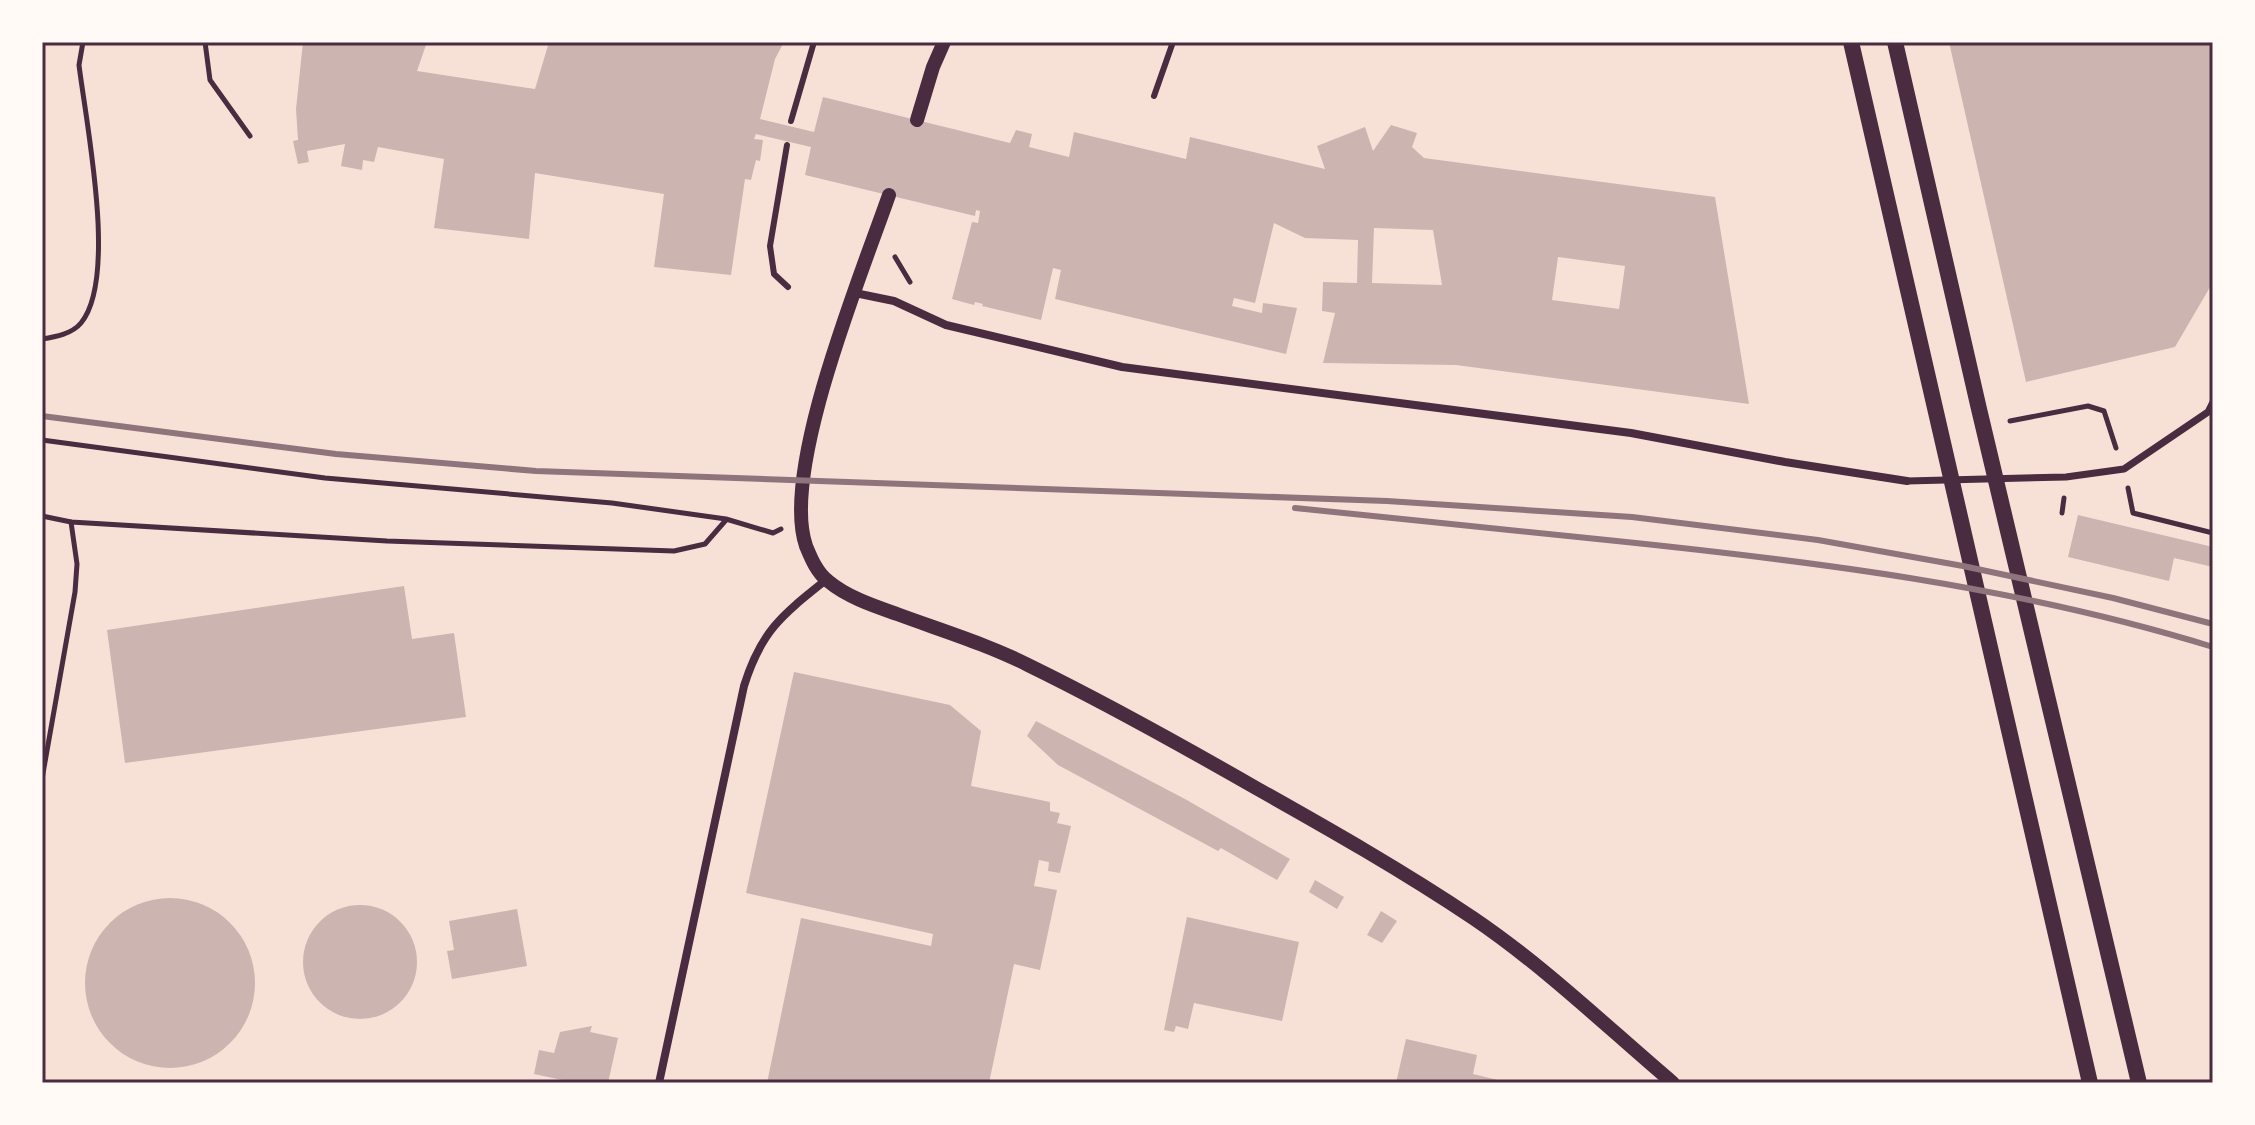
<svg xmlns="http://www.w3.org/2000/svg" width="2255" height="1125" viewBox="0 0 2255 1125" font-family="'Source Serif 4',serif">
<rect width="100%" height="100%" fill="#f7e1d7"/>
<g fill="#ccb4b1" fill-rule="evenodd">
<path d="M303,42H427L417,71L535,89L549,42H784L775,59L760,119L814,132L823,97L1010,143L1016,130L1032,134L1029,147L1069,157L1074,132L1186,159L1190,137L1325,169L1317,146L1365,127L1373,151L1391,125L1417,133L1412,147L1424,158L1715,197L1749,404L1456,365L1323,363L1335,313L1322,311L1323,282L1357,283L1358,240L1305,238L1274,223L1255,303L1234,298L1232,306L1262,313L1263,303L1297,308L1286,354L1055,299L1061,270L1053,268L1041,320L982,306L983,304L975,302L974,305L952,299L972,222L978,223L980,211L976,210L975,216L805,175L811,147L756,134L754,139L763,140L760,161L756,160L751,180L745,179L731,275L654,267L664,194L535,173L529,239L434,228L444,159L378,147L374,162L363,160L362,170L341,166L345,144L307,151L309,162L298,164L293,141L298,140L296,109ZM1374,228L1433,230L1442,285L1372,283ZM1558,257L1625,266L1619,309L1552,300Z"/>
<polygon points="1949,42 2213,42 2213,282 2175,347 2026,382"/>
<polygon points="2078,515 2213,547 2213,567 2174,558 2169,581 2068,557"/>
<polygon points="404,586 412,639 454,633 466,717 125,763 107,630"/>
<polygon points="794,672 950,705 981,731 971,786 1050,802 1050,811 1060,813 1057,823 1071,826 1060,873 1048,871 1049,862 1039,860 1034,886 1057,890 1040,970 1014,964 989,1083 767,1083 801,918 931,946 933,934 746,893"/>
<polygon points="1036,721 1185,799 1290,859 1277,880 1221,848 1218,851 1058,765 1027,736"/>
<polygon points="1315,880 1344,897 1337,909 1309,892"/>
<circle cx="170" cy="983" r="85"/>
<circle cx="360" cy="962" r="57"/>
<polygon points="517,909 527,966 452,979 447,951 454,950 449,921"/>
<polygon points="1381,911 1397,921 1382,943 1367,935"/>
<polygon points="1187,917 1299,942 1282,1021 1194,1003 1188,1029 1176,1026 1174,1032 1164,1030"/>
<polygon points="592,1026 590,1032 618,1038 608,1083 576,1083 534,1074 539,1050 554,1053 560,1032"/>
<polygon points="1406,1039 1477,1055 1473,1074 1510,1083 1396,1083"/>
</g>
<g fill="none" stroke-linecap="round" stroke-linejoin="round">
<g stroke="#4a2c40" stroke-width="5">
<polyline points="205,42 210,80 250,136"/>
<polyline points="895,257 910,282"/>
<path d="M42,339C55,337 72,334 81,323C118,278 86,123 79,65L83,42"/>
<polyline points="2010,421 2088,406 2104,411 2116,448"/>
<polyline points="42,440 325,478 612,503 726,519 773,533 781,529"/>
<polyline points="2128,488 2133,513 2213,533"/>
<polyline points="2062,513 2064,498"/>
<polyline points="42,516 71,522 387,541 674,551 705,544 726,520"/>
<polyline points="42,779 75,592 77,564 71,522"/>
</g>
<g stroke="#4a2c40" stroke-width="6">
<polyline points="1154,96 1173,42"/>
<polyline points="791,121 814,42"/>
<polyline points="787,145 770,246 774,274 788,287"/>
</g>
<polyline stroke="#4a2c40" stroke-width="7" points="1907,481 2066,477 2124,469 2208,412 2213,402"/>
<g stroke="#4a2c40" stroke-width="8">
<polyline points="855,293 894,301 946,325 1122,367 1631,433 1785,462 1907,481"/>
<path d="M659,1083L744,686C761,631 782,615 826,580"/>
</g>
<g stroke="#4a2c40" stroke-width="14">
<polyline points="917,120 933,67 944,42"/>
<path d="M889,195C862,273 780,471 806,546C811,558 817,573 828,581C847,597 874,606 897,614C940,630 987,644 1028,665C1106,703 1181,745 1256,788C1329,829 1403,871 1473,918C1544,966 1607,1027 1673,1083"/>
</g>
<g stroke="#4a2c40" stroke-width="16">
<polyline points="1851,42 2090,1083"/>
<polyline points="1895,42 1979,409 2139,1083"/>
</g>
<g stroke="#8f747c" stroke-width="6">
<polyline points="42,416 336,454 536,471 1387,501 1632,517 1818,540 1963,566 2113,598 2213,624"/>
<path d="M1295,508C1399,519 1503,529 1607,540C1811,561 2016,586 2213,647"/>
</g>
</g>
<rect width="2255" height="1125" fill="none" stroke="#fffaf5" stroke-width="88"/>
<rect x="44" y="44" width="2167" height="1037" fill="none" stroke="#4a2c40" stroke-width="3"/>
</svg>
